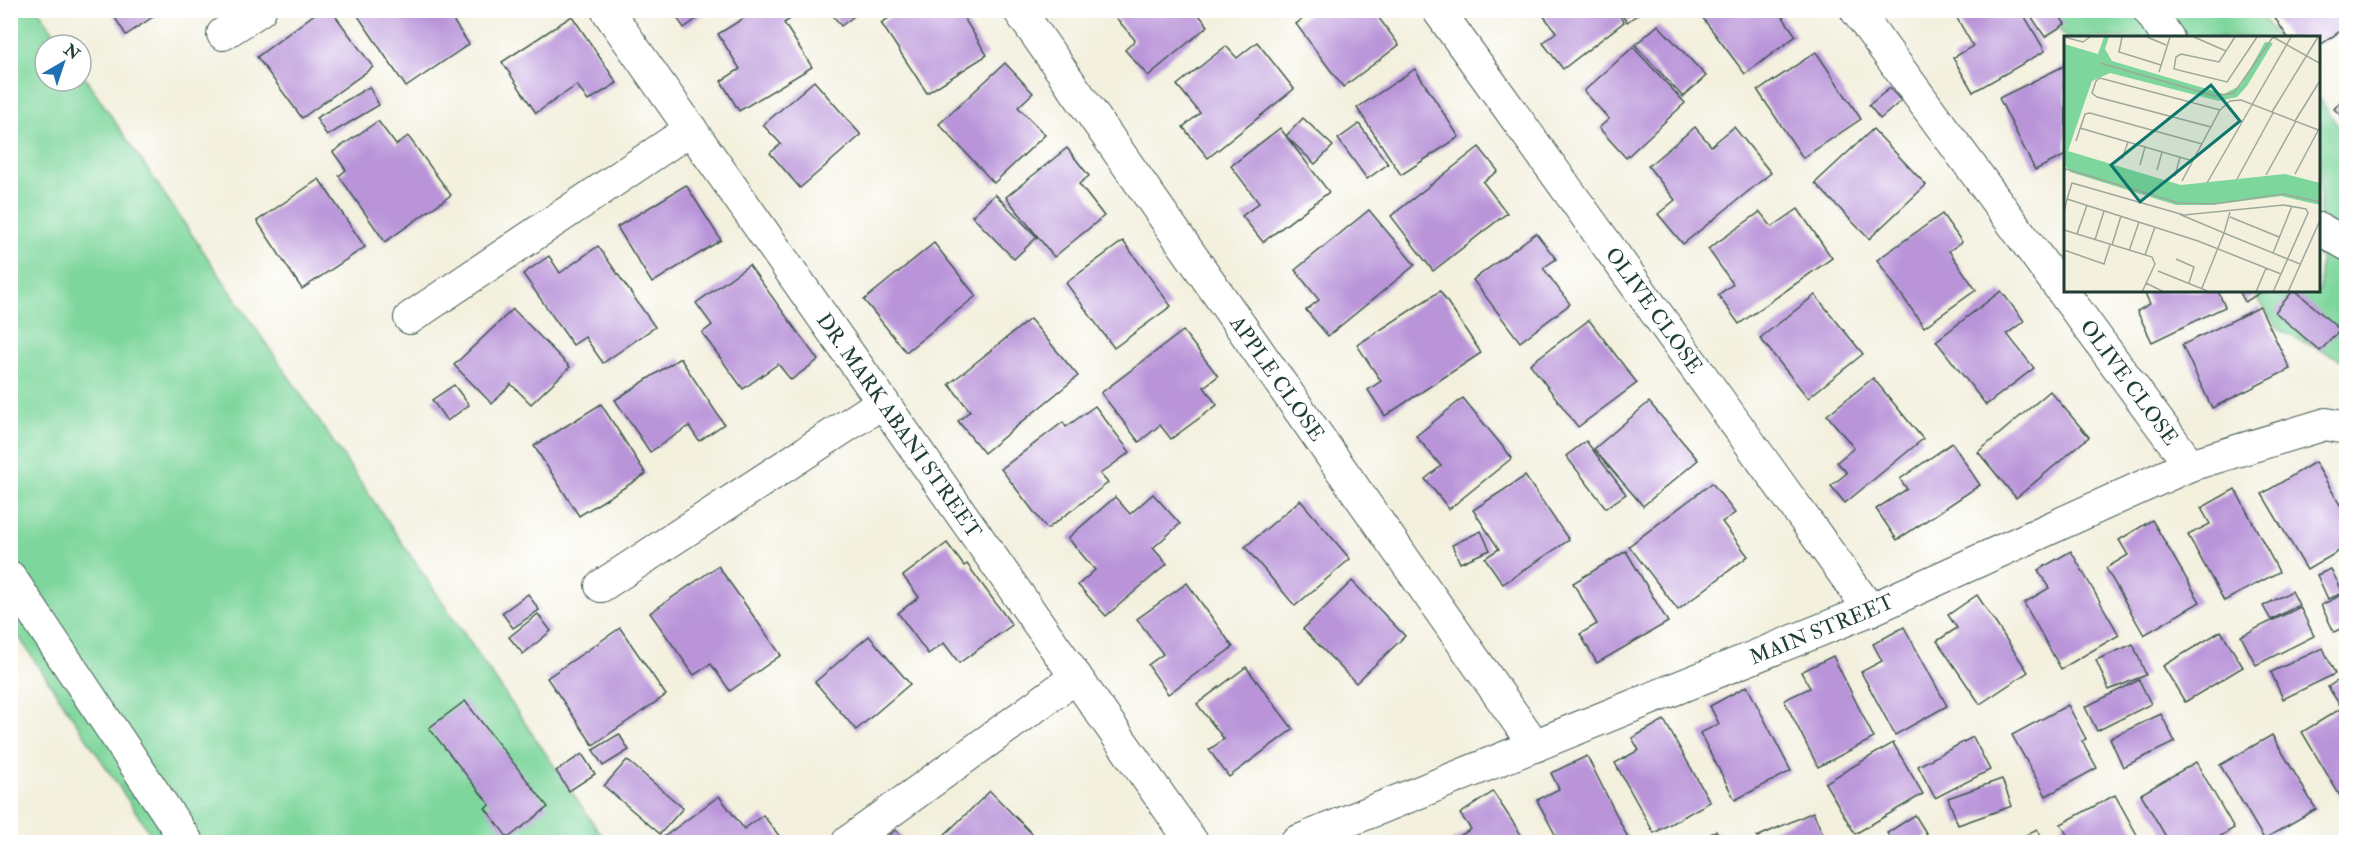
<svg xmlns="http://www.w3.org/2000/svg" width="2357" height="853" viewBox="0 0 2357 853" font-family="'IM FELL Double Pica',serif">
<rect width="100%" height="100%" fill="#fff"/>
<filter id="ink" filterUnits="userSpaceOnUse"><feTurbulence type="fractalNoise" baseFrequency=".0167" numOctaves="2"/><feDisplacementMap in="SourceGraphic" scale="12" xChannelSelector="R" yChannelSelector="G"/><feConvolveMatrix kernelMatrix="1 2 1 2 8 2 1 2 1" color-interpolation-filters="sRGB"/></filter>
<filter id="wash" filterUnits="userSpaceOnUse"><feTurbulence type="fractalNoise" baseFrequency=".008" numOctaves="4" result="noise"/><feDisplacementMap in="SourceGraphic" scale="24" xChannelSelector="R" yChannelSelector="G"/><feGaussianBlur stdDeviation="1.35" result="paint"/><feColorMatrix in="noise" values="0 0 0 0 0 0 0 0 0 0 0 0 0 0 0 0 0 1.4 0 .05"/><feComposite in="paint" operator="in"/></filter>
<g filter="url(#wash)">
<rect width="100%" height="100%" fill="#f3f0de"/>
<g fill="#7dd69b" stroke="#4e8a68" stroke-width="1.5">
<polygon points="10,11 39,11 63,45 45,45 45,81 81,81 81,72 606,842 156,842 11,625"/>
<polygon points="2046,11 2258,11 2277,37 2066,38"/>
<polygon points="2320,99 2346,138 2346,362 2281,331 2252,291 2320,291"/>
</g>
<g id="blocks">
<g fill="#b994d9">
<polygon points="110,10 163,10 126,35"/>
<polygon points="320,10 331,10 373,67 302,118 257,57"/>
<polygon points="354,10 446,10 469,44 406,87"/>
<polygon points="672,10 709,10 684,28"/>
<polygon points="757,10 804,10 784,23 812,67 739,111 721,81 740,69 718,34"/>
<polygon points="829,10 862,10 841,26"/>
<polygon points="901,10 959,10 987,55 927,93 881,23"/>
<polygon points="1112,10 1195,10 1208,26 1148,76 1125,50 1135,40 1111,12"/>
<polygon points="1314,10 1373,10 1399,45 1343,87 1296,24"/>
<polygon points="1539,10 1615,10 1624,22 1563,69 1543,43 1556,32"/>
<polygon points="1618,10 1644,10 1627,22"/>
<polygon points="1702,10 1778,10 1796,36 1745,74 1699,13"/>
<polygon points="1959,10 2021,10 2045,51 1973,92 1953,58 1973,46 1954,13"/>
<polygon points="2027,10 2056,10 2065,24 2045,37"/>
<polygon points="2280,10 2346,10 2346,27 2320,45 2320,38 2288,38 2273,15"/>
<polygon points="572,16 617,83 588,101 577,85 536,113 502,62"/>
<polygon points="1658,25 1706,76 1683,97 1635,45"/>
<polygon points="1257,42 1294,89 1208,158 1183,127 1200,113 1177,85 1226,46 1237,58"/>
<polygon points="1633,47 1685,103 1626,158 1599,128 1609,119 1584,91"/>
<polygon points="1816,52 1861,119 1803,158 1758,91"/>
<polygon points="1005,63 1033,93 1018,107 1045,135 994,183 939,124"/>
<polygon points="2066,65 2066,155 2035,170 1999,98"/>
<polygon points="1415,69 1459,137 1401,175 1357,108"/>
<polygon points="814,81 861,135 800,188 770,153 781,144 763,125"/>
<polygon points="369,87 379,105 327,136 316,118"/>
<polygon points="1890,88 1901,101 1880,119 1869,105"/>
<polygon points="2346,95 2346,120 2334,109"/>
<polygon points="1303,118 1333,146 1315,164 1286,136 1329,192 1263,242 1242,216 1259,203 1231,166 1280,128 1286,136"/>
<polygon points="378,121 396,145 408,136 451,195 385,242 339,176 346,170 333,152"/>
<polygon points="1359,124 1388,164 1367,179 1338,139"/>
<polygon points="1695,127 1711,146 1734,127 1771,173 1683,244 1658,214 1675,200 1648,166"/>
<polygon points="1873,129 1926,185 1869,239 1815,183"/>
<polygon points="1479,147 1498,171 1483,182 1507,213 1433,271 1391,216"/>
<polygon points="1067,148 1089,176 1079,184 1104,216 1054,257 1006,197"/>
<polygon points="319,179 365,247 302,289 257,221"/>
<polygon points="686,185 721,240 652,283 617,227"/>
<polygon points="995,194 1037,237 1014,259 972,216"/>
<polygon points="1798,209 1832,258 1739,324 1718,295 1733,284 1708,249 1760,212 1772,227"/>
<polygon points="1369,210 1415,265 1328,336 1306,310 1319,300 1295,270"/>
<polygon points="1942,214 1962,242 1949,251 1976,290 1924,327 1877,260"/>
<polygon points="1536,233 1556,259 1543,268 1570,304 1520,342 1473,280"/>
<polygon points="1123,241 1171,306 1114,348 1066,283"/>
<polygon points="934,243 976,296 906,352 864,300"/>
<polygon points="598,246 655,327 603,363 585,337 573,345 523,274 549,256 560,273"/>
<polygon points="749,265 818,360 791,380 778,364 743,389 702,333 712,325 696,303"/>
<polygon points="1440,291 1481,353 1385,416 1368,390 1381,381 1357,345"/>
<polygon points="2001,291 2024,321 2007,334 2034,368 1986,405 1936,341"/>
<polygon points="2144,291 2218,291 2225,307 2152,342 2137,311 2150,304"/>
<polygon points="2239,291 2263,291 2245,302"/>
<polygon points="2293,291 2296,291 2340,330 2320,351 2275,312"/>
<polygon points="1815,295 1863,354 1808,398 1760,338"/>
<polygon points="2260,307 2290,369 2212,408 2182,345"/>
<polygon points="513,309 570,367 531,404 511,384 492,404 454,365"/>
<polygon points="1030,319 1078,376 984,453 958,421 970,411 949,384"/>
<polygon points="1589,320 1637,383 1578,427 1530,364"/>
<polygon points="1183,331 1218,376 1204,387 1217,405 1171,439 1160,425 1139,442 1101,393"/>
<polygon points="680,358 724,424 699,441 689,426 650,452 615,400"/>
<polygon points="1873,378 1923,439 1845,503 1831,486 1847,473 1837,462 1854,448 1827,415"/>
<polygon points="454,385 469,405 447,421 432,400"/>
<polygon points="2050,391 2089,437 2016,498 1978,452"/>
<polygon points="1463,398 1512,458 1449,509 1425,479 1441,466 1416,436"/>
<polygon points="1649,402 1698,460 1643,506 1594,449"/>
<polygon points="601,404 646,474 579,516 534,446"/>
<polygon points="1095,406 1130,452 1100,474 1108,483 1047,529 1001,469 1063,422 1066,427"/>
<polygon points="1586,441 1626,494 1606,508 1566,456"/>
<polygon points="1952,443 1980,485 1897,540 1876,509 1907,489 1900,479"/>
<polygon points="2315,462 2346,515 2346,547 2307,570 2262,494"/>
<polygon points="1525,476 1569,540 1503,584 1485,558 1499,549 1473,510"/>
<polygon points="1712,483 1735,513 1722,522 1748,556 1678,610 1629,546"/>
<polygon points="2235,489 2279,572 2224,601 2188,535 2210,524 2201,508"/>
<polygon points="1153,494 1180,524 1153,548 1167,564 1106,616 1078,585 1095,570 1068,538 1115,497 1130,514"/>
<polygon points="1300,500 1350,559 1295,606 1245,547"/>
<polygon points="2152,520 2200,602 2144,635 2106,568 2128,555 2119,540"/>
<polygon points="1481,531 1490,550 1460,563 1452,545"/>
<polygon points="947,543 964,566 967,564 1012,625 959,663 944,643 928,654 898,613 919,597 903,576"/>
<polygon points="1626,551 1668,622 1597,663 1580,634 1597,624 1573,583"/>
<polygon points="2071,551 2119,635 2061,669 2024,603 2049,588 2038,570"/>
<polygon points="718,566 781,655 730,691 711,664 694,675 650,613"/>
<polygon points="2331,569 2343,593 2328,599 2317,575"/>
<polygon points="1352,581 1405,636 1356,683 1303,629"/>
<polygon points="1187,583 1233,647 1168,694 1148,665 1163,654 1137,619"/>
<polygon points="2292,591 2299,605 2271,620 2263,606"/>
<polygon points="2346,593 2346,626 2334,632 2321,605"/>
<polygon points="528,594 539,610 513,628 502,613"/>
<polygon points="1977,595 2028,672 1980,704 1937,641 1957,628 1948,615"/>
<polygon points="2300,607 2314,636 2256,665 2241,636"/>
<polygon points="538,614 551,631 523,654 509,637"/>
<polygon points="1904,627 1947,706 1895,735 1861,672 1882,661 1873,644"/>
<polygon points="620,628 666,695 593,745 547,678"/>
<polygon points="2221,631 2243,667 2185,702 2163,666"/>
<polygon points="869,636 910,684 856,730 815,682"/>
<polygon points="2133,644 2146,675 2109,690 2096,660"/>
<polygon points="2323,648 2335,674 2283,699 2271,672"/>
<polygon points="1833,656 1874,738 1818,767 1784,700 1810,688 1801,672"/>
<polygon points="1246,667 1293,729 1229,777 1209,750 1224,739 1197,704"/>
<polygon points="2346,675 2346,806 2302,732 2342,708 2328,687"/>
<polygon points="2139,680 2151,704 2097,731 2085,707"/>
<polygon points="1747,686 1791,771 1735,800 1700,733 1719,724 1710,706"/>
<polygon points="465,701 548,807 508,838 485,808 490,805 429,728"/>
<polygon points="2068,705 2086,739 2082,741 2097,768 2046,796 2012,735"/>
<polygon points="2161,714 2175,742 2123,767 2110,738"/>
<polygon points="1664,720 1710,802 1654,833 1615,763 1639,750 1632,738"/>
<polygon points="619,734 629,750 603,766 593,750"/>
<polygon points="2272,735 2316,809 2264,839 2220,765"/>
<polygon points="1973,737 1990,770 1935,798 1918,766"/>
<polygon points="1893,743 1923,794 1855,834 1825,783"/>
<polygon points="582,754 595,774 569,791 556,771"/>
<polygon points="1587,756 1628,838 1619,842 1559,842 1537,800 1559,789 1551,773"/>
<polygon points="627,760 683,808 660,834 604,786"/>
<polygon points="2196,762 2234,828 2211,842 2169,842 2141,794"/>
<polygon points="2002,779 2012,806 1958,825 1948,798"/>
<polygon points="990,791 1040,842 937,842"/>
<polygon points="1493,792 1526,842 1450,842 1471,829 1460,814"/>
<polygon points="2115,795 2141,842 2071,842 2061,824"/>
<polygon points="719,796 744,829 763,815 784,842 657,842"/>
<polygon points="1813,812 1825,839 1818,842 1759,842 1757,837"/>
<polygon points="1915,815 1928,836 1918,842 1893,842 1887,833"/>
<polygon points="2037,829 2045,842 2013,842"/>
<polygon points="896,830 905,842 879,842"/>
<polygon points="1716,831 1723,842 1696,842"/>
</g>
</g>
</g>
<g filter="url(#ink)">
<use href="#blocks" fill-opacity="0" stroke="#3f584e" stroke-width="1.5"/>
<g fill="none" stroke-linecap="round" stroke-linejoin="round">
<defs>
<g id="minor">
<path id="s1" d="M607,10L1192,842"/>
<path id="s2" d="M1019,10L1535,746"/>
<path id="s3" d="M1438,10L1870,610"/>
<path id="s4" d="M1856,10L2190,465"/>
<polyline points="2149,10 2168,38"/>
<polyline points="223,34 260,10"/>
<polyline points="2320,229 2346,244"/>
<polyline points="410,318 691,129"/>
<polyline points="10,577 187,842"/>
<polyline points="601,586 883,402"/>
<polyline points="848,842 1076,677"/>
<path id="s5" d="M1296,842L1870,610L2190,465L2326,424L2346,428"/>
</g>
</defs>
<use href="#minor" stroke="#3f584e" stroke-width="34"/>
<use href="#minor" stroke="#fff" stroke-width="32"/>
</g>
</g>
<g text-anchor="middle" stroke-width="4.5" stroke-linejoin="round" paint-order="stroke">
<g font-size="21" fill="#1f3d34" stroke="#fff">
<text dy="7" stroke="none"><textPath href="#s3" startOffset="370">OLIVE CLOSE</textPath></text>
<text dy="7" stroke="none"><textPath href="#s2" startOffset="450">APPLE CLOSE</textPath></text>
<text dy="7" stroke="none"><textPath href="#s4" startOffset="462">OLIVE CLOSE</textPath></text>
<text dy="7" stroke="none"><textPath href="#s1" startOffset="508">DR. MARK ABANI STREET</textPath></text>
<text dy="7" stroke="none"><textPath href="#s5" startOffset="567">MAIN STREET</textPath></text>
</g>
</g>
<g transform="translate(2064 36)">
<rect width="256" height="256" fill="#f3f0de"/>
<path d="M40,1H45L41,13L48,25L160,58L177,49L201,6L209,7L183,50L173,61L155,65L46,37L28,45L4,115L117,149L221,138L256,147V169L217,160L147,169H112L6,136L0,128V8L34,18Z" fill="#7dd69b"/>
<path fill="none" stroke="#9ea89a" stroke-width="1.5" d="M0,1L19,6L26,1M58,1L55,16L97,29M83,1L102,9M130,1L162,15M171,1L155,26L117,18L112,21L110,33L163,46L193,1M209,1L257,28M36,27L151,60L170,57L209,1M95,36L106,1M208,76L254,1M231,85L257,43M147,91L33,61L28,57L32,45L36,42L156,74M16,92L129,125M12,105L21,78L26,77L138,108M58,123L64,106M76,129L81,111M93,134L98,116M0,136L2,133L115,167L150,168L219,158L257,166M231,138L257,89M202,139L232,85M111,140L116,121M173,143L209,77M118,145L156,74L166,65L177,64L257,95M143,147L227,1M3,163L8,147L120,179L220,169L242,173L244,177L209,256M0,176L3,163L134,205L217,238M115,178L160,197L166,176M166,181L215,201M0,194L88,221L91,228L78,256M13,198L23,169M31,204L40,175M48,209L57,180M0,214L40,228L46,209M65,215L75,186M209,217L228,170M81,219L91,191M112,223L130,231L125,247M94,235L146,256M82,247L100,256M138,252L160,197L236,228M192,256L202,232M224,256L257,182"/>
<path fill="#0f766e" fill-opacity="0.15" stroke="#0f766e" stroke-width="3" d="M147,49L176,85L76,166L47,129Z"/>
<rect width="256" height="256" fill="none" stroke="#1f3d34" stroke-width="3"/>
</g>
<rect width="2357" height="853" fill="none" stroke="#fff" stroke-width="36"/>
<g transform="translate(63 63) rotate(39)"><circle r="28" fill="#ffffff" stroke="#a5b1ae" stroke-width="1.5"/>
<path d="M0-4.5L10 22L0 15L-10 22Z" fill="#1f6fb2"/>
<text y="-9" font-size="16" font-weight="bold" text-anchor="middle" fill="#1f3d34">N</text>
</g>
</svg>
